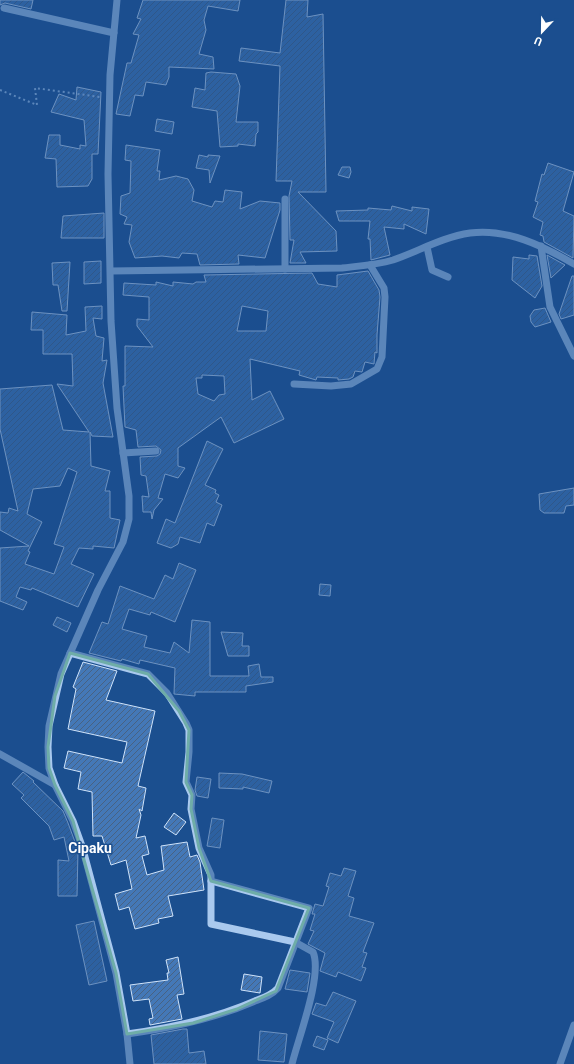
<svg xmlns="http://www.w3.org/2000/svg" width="574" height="1064" viewBox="0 0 574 1064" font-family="Roboto,sans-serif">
<defs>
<pattern id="building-hatch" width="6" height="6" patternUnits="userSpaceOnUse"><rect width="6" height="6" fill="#4478b7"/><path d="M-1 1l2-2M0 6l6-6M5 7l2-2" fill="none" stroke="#486282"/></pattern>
</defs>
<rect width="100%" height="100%" fill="#1b4f8f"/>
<g fill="url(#building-hatch)" stroke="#cfe3fa" fill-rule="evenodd">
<polygon points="0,0 33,0 31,9 5,3 0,5"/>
<polygon points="143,0 240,0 238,11 208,6 204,20 206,30 199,54 213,57 214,69 169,67 169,77 166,85 146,82 143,96 135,95 130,116 116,114 127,63 131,63 139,35 133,34 141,19 137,18"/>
<polygon points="286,0 308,0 307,17 323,14 326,192 298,192 336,231 337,251 300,252 306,263 290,263 294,240 290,240 289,196 292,181 276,181 280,66 239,61 241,48 280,53"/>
<polygon points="211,72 236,74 240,86 236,122 258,122 258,132 256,134 255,146 238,144 238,146 220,147 217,111 192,107 195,88 205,90 206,73"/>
<polygon points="77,87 101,92 98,154 92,154 92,179 88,186 57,187 56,159 45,158 49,135 60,135 60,145 80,149 80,145 86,146 84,120 51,112 59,94 76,100"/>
<polygon points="157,119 174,122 172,134 155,131"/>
<polygon points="126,145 160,150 157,171 160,171 159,180 176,176 188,179 194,190 192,201 212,207 215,201 223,202 225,190 242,192 240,209 260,201 280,203 280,210 265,258 238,255 239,264 200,265 197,254 182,253 179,258 162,256 135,258 129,242 132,225 124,224 127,217 120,214 121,196 130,193 131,161 125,160"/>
<polygon points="199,155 208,157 208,155 220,156 210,183 209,170 196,168"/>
<polygon points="548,163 574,172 563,211 574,216 573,258 544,242 543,236 540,235 543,222 533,217 538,202 535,201 542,174 544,175"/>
<polygon points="342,167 350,167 351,172 349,178 338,175"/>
<polygon points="392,206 412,211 412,207 429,209 426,234 404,224 404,229 384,227 390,255 371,260 370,239 368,239 370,221 339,221 336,211 368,210 368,208 391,210"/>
<polygon points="104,213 104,238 61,238 63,216"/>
<polygon points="529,255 537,256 542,286 535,298 512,280 513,257 529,259"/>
<polygon points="547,255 565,265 551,278"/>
<polygon points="101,261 101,283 84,284 84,262"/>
<polygon points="70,262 67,311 62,311 58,285 53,285 52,263"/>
<path d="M368,271L379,290L380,297L377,335V353L375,352L374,364L365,362L362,372L355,371L353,377L349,379L338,380V378L317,377L316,380L299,375L300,371L250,359L252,400L270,391L284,419L234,443L221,417L178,448V466L185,468L178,478L165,474L158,498L163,499L154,510L152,519L151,512H143L142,496L149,497L146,476L141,475L140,457L157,456L160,454L161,450L156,446L138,447L136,430L125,427L123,386H125V346L153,347L137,326V319L149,320V297L123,295L124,283L156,285V282L173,286V282L193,284L196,282H206L204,275L312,273L318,284L337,287V275ZM242,306L268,311L266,331H237ZM202,375L224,376L225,394L219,395L214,401L198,394L196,378H202Z"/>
<polygon points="572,276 574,276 574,315 561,319 559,314"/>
<path d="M102,306V319L93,318L96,336L104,338L102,361L107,360L103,383L113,437L92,436L90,432L91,466L110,471L105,491H110V518L120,520L114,548L93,546V549L79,548L71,564L94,574L78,607L32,588L31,590L20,587L16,597L27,602L23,610L0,601V548L29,546L0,530V512L8,513L9,508L18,511L0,429V389L52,385L63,430L89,432L57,384L73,386L72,354H43V330H31L32,312L67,315L66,335L86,331L85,307ZM68,468L77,472L54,544L64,547L54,574L25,564L30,552L28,551L42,522L27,514L33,489L60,486Z"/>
<polygon points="545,308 551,322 535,327 531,322 530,316 534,310"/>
<polygon points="207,441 223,449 205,485 216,490 215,493 219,495 216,502 222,505 214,526 207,523 200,543 180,537 178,544 171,548 157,543 166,519 175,523"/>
<polygon points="574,488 574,505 566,506 564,513 544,513 540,510 539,494"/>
<polygon points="179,563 196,570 175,622 151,612 150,615 129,609 122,629 147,636 144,647 170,653 174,642 189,653 192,620 210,622 210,676 249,676 248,666 259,664 261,677 273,677 273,682 246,686 246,692 195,692 195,696 174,694 175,668 140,660 139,664 122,659 121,661 89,653 102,622 108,624 120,586 154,599 165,575 173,579"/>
<polygon points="320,584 331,585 330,596 319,595"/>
<polygon points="57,617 71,623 67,632 53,625"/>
<polygon points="221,632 243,633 242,646 249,646 249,656 228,656"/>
<polygon points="83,662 117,671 106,700 155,711 138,786 146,788 142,811 139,809 141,815 136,838 145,836 149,854 142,856 147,875 164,870 161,846 187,842 190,857 197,855 200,862 204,890 168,896 173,916 158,919 159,923 135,929 129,907 119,910 115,894 132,889 126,860 111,865 102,836 93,836 92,792 78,789 81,772 64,768 68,751 122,763 127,742 68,729 76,689 73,687"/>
<polygon points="23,772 34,781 33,782 63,811 68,823 78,850 77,896 58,896 58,860 69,861 64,837 54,840 49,826 21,798 24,795 12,784"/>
<polygon points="219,773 242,774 272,781 269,793 243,787 243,789 219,788"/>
<polygon points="197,777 211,779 208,798 197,796 195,790"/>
<polygon points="174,813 186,822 176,835 164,827"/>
<polygon points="212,818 224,820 220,848 207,846"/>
<polygon points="344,868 356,871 348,896 354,898 349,916 374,923 363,952 367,953 362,967 366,968 361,981 338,972 336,977 320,971 325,953 308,944 314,931 310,930 315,914 312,914 315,904 323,906 329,887 326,886 330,873 341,876"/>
<polygon points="94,921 107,981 89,985 76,925"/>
<polygon points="178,957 184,994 177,995 182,1019 150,1025 149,1019 153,1018 149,999 133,1001 130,985 168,980 167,973 169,973 166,960"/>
<polygon points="290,970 310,973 307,992 285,989"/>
<polygon points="244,974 262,977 260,993 241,990"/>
<polygon points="333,992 356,1001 338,1043 327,1038 334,1022 312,1014 316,1003 326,1006"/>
<polygon points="183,1029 187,1029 189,1053 204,1051 206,1064 154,1064 151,1035"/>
<polygon points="260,1031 287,1034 284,1062 258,1060"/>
<polygon points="317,1036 328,1040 324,1050 313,1046"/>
</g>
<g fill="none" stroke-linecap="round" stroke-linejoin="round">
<polyline stroke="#a9c9ee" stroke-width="2" stroke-dasharray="2 3" stroke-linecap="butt" points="0,90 37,105 35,88 100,97"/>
<g stroke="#a9c9ee" stroke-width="7">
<polyline points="117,0 110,75 108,174 111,321 117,408 129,496 129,519 123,542 98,590 61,674 49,726 48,747 49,768 55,785 73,821 82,846 116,973 127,1034 130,1064"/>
<polyline points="4,8 114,33"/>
<polyline points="541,246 550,307 574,356"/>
<polyline points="427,247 432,270 448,277"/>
<polyline points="285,269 285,199"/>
<path d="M111,271L342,268C359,266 376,265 393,260C419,251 443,237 470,233C507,228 543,246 574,264"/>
<polyline points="294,384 331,386 351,384 377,369 382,357 385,297 384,288 370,265"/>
<polyline points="123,453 156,451"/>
<path d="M70,653L148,674L167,693L186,723L189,730V752L186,782L192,795L191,809L199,848L211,875V924L295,942L313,952C323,975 298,1039 292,1064"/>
<polyline points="0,754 55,785"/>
<path d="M127,1034C171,1028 214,1019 255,1001C263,998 272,995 278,988L309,908L211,881"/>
<polyline points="560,1064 574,1025"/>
</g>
</g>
<path d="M0 0H574V1064H0ZM70,653L148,674L179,711L189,730L186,782L192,795L191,809L199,848L211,881L309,908L276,991L237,1009L193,1023L127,1034L116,973L73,821L55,785L49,768L48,747L55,696Z" fill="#1b4f8f" fill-opacity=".55" fill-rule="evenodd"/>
<path fill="none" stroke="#6fada8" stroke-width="3" stroke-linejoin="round" d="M70,653L148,674L179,711L189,730L186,782L192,795L191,809L199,848L211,881L309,908L276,991L237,1009L193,1023L127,1034L116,973L73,821L55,785L49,768L48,747L55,696Z"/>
<g text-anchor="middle" stroke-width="3" stroke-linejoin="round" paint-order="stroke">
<g font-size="14" font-weight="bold" fill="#fff" stroke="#1b4f8f">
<text x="90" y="853">Cipaku</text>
</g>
</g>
<g transform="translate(542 32) rotate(202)" stroke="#1b4f8f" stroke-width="3" paint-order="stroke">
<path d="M0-3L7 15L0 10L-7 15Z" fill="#ffffff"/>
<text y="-6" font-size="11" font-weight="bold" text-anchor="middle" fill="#ffffff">U</text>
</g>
</svg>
